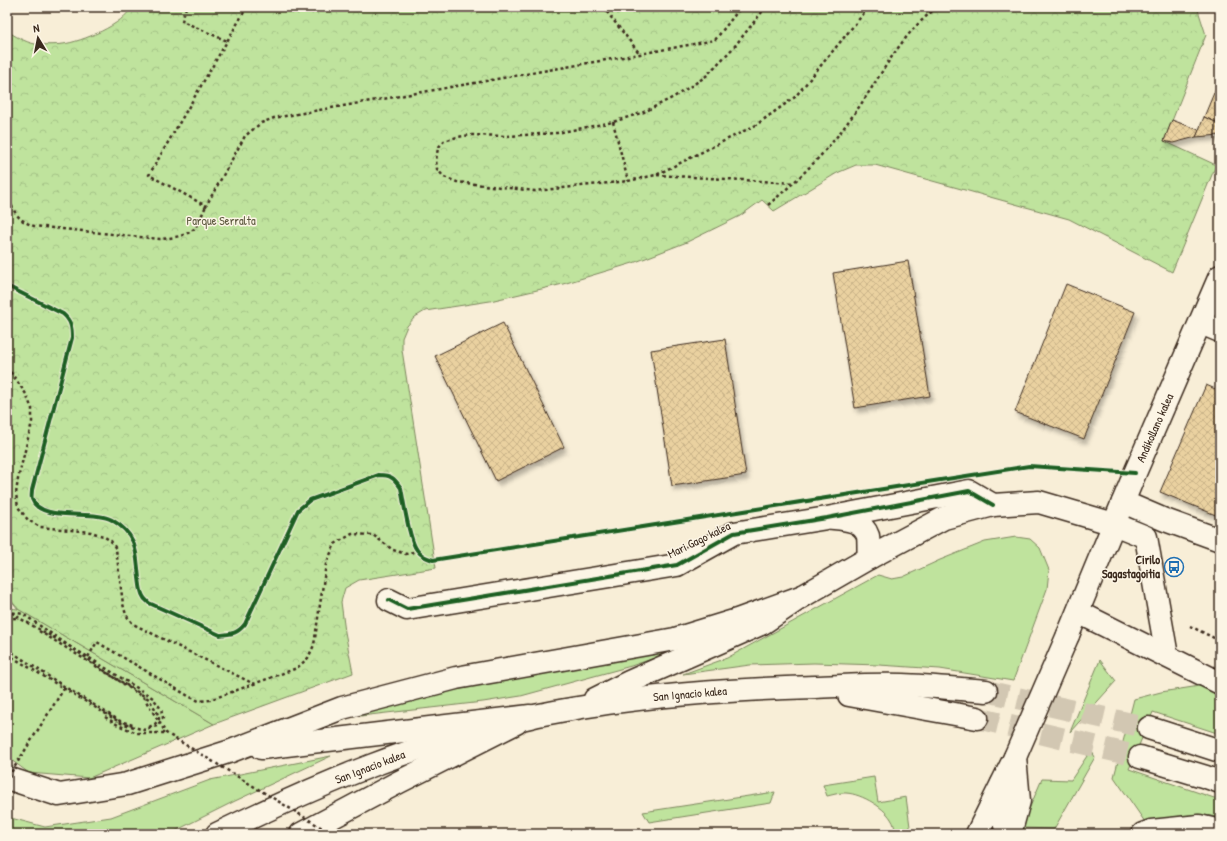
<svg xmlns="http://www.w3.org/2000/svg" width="1227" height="841" viewBox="0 0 1227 841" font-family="'Patrick Hand',sans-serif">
<defs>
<pattern id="forest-crowns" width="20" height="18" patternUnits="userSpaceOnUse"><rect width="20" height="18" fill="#bfe39d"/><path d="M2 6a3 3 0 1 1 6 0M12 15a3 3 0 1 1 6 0" fill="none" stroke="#a5c387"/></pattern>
<pattern id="building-cross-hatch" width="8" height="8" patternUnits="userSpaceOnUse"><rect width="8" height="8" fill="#ead1a0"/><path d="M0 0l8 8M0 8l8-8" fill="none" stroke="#cab489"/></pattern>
<filter id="shadow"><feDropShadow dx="2.5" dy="4.5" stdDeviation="2" flood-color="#0004"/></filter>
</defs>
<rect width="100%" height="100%" fill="#f8eed7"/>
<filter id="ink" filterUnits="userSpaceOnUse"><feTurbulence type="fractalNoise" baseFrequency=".025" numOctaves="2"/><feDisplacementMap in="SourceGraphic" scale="8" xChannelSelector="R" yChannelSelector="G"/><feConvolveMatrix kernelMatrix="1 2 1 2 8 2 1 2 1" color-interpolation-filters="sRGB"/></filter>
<g filter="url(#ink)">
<g fill="#bfe39d" stroke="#7d865e">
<polygon points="1016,537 1030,539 1040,548 1049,570 1047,589 1013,681 940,669 879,665 814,663 750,665 683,674 727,658 878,575 892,579 903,577 940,560 985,542"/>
<polygon points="7,608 18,609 214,724 89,778 29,773 7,757"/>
<polygon points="708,640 631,666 521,696 483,702 343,718 419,698 497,681"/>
<polygon points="1100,660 1116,681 1070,732"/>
<path d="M1206,685L1220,692V734L1153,712L1129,769L1220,800V818C1196,811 1169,818 1145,822L1114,777L1134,699L1161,692Z"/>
<polygon points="1091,750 1095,757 1054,829 1021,828 1042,779 1071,780"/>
<polygon points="331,756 235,801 169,834 7,834 7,817 45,827 111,817 210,780"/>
<path d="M874,777L878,802L906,797L911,834H896C895,829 894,823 891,819C883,806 858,792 843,793C838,793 832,795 827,796L823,785Z"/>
<polygon points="775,792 771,803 649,822 643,812"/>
</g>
<path fill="url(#forest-crowns)" stroke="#7d865e" d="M131,7H1197L1206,35L1164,141L1216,165L1172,272L1069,219L875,165H856L837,173L774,211L762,200L740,216L687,242L633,263L563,284L490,301L425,311L415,317L407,326L402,338V350L436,568L359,580L345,588L341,602L345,632L353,673L214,724L18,609L7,595V31C15,36 25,42 35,44C42,45 56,45 63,44C81,42 125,24 131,7Z"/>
<g fill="url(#building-cross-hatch)" stroke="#3b2a1e" filter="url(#shadow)">
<polygon points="1216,88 1220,90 1220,124 1204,117"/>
<polygon points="1204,117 1220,124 1220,135 1196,137"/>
<polygon points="1172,120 1199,130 1196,137 1173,143 1164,141"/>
<polygon points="908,261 930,396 855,408 833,273"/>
<polygon points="1066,284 1135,312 1084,439 1015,412"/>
<polygon points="503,323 564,447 496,481 435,356"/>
<polygon points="725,339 746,475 672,486 651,350"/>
<polygon points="1206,385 1220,391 1220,512 1218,516 1160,492"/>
</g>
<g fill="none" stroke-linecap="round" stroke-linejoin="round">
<g stroke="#d2c7b2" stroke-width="22" stroke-dasharray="22 11" stroke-linecap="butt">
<polyline points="986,691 1149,728"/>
<polyline points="977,718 1140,757"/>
</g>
<defs>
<g id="street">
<polyline points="1201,323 1220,331"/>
<polyline points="1123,502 1165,520 1220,540"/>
<path d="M834,518C847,519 863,521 868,536C869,543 868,552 869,558"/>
<polyline points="389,600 407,609 677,565 734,533 827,518 969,491 993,505"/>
<polyline points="977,834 1015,757 1068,635"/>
<polyline points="1010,834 1019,801 1015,757"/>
</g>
<polyline id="secondary" points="1068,635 1135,473 1220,276"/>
<g id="primary">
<polyline points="1078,612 1220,683"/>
<polyline points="849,695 977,718"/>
<polyline points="595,699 629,682 763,623 803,596 869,558 944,518 993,505 1039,502 1114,524 1146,537 1167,656"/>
<polyline points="1149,728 1220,751"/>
<polyline points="1140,757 1206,777 1220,782"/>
<polyline points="1002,784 1001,813 1008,834"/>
<path d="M217,834C317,785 421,741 530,717C556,711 582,707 608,703C677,693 746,689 815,687C844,686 873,684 902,685C930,686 958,689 986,691"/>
<polyline points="1143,834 1151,831 1199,826 1220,831"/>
</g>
<g id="highway">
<polyline points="261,748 530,716"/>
<polyline points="7,778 59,795 127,784 231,751 342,708 456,678 675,639 737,620 803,596"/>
<polyline points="301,834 399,782 516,723"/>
</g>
</defs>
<use href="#street" stroke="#3b2a1e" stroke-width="25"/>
<use href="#secondary" stroke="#3b2a1e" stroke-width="25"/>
<use href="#primary" stroke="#3b2a1e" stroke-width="25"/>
<use href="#highway" stroke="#3b2a1e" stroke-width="25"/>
<g stroke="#3b2a1e" stroke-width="2.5" stroke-dasharray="3 3" stroke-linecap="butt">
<polyline points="186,7 182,21 227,41"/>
<polyline points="247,7 149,175 206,206 245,136 261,123 274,118 640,54 715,40 741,7"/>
<polyline points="603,7 640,54"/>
<polyline points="766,7 734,47 705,77 674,97 644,112 613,122 557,133 507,136 471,135 457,137 444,141 438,148 436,160 437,169 444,177 457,182 535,191 628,181 656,175 756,125 795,97 869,7"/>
<polyline points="7,45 11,37"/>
<polyline points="613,122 628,181"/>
<polyline points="657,175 794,183"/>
<path d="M7,194C14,211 15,219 34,226L160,239C171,238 184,237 194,229C198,225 203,212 206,206"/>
<path d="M768,205C799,179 824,155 848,122C878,84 897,36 938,7"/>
<polyline points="7,231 10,202"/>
<polyline points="7,367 26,394 32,409 32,422 18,479 16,494 18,507 28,520 40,527 91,532 103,536 111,541 116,549 123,604 126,615 133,624 254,684"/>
<polyline points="7,609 21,619 88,657 153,698 161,709 163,718 157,726 144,730 121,723 7,654"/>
<polyline points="7,619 16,618 19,620"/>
<polyline points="1190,626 1220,641"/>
<polyline points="39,631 149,699 157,712 159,719 155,724 149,727"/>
<polyline points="7,649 65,687 120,721 133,725"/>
<polyline points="88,657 97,642 190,697 199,701 210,700 297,668 308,658 314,645 326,564 335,544 352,534 373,535 393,550 406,554 417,551"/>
<polyline points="105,717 118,725 137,733 166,733"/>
</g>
<use href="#street" stroke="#fcf5e5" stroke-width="22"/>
<use href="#secondary" stroke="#fcf5e5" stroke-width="22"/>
<use href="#primary" stroke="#fcf5e5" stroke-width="22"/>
<use href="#highway" stroke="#fcf5e5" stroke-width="22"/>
<g stroke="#3b2a1e" stroke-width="2.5" stroke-dasharray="3 3" stroke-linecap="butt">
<polyline points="7,613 10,612 23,614 144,698 166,733 332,834"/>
<polyline points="7,783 12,771 65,687"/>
</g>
<defs>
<g id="cycleway">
<path d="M7,286L63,314C71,321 72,327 72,338L32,490C32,493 31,497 32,499C40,523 94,509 112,520C138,535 136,552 139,578C140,584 140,591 143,596C144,599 147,601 149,603L220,635C232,634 237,634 245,624L298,510L310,500L379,475C391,475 394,478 401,488C404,503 409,540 417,550C421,556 427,558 433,560L1029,466L1135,473"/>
<polyline points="389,600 407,609 677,565 734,533 827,518 969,491 993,505"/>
</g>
</defs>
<use href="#cycleway" stroke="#fcf5e5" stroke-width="6"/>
<use href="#cycleway" stroke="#1b5e20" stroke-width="4"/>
</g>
</g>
<defs>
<symbol id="bus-ring" viewBox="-11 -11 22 22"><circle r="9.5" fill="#fcf5e5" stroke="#1f6fb2" stroke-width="1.5"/><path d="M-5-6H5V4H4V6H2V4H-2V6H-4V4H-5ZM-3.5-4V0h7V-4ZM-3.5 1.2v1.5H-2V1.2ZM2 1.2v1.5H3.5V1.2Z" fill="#1f6fb2"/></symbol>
</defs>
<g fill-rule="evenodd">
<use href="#bus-ring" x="1163" y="556" width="22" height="22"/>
</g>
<g text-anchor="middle" stroke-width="3" stroke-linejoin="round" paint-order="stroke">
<g font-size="12" fill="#5c583e" stroke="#fcf5e5">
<text x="221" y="225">Parque Serralta</text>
</g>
<g font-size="12" fill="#3b2a1e" stroke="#fcf5e5">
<text transform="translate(1155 428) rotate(-66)" y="4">Andikollano kalea</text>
<text transform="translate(699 540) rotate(-26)" y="4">Mari Gago kalea</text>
<text transform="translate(690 694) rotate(-5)" y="4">San Ignacio kalea</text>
<text transform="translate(370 767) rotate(-21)" y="4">San Ignacio kalea</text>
</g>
<g font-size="12" font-weight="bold" fill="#3b2a1e" stroke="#fcf5e5" text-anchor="end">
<text x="1160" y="564">Cirilo<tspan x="1160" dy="14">Sagastagoitia</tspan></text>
</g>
</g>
<rect width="1227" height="841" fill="none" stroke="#fcf5e5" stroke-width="24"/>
<rect x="12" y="12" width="1203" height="817" fill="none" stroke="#3b2a1e" stroke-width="1.5" filter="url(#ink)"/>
<g transform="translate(38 38) rotate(350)" stroke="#fcf5e5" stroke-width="3" paint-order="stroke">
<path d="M0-3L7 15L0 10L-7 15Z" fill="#3b2a1e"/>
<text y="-6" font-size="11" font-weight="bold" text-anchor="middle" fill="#3b2a1e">N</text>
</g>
</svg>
